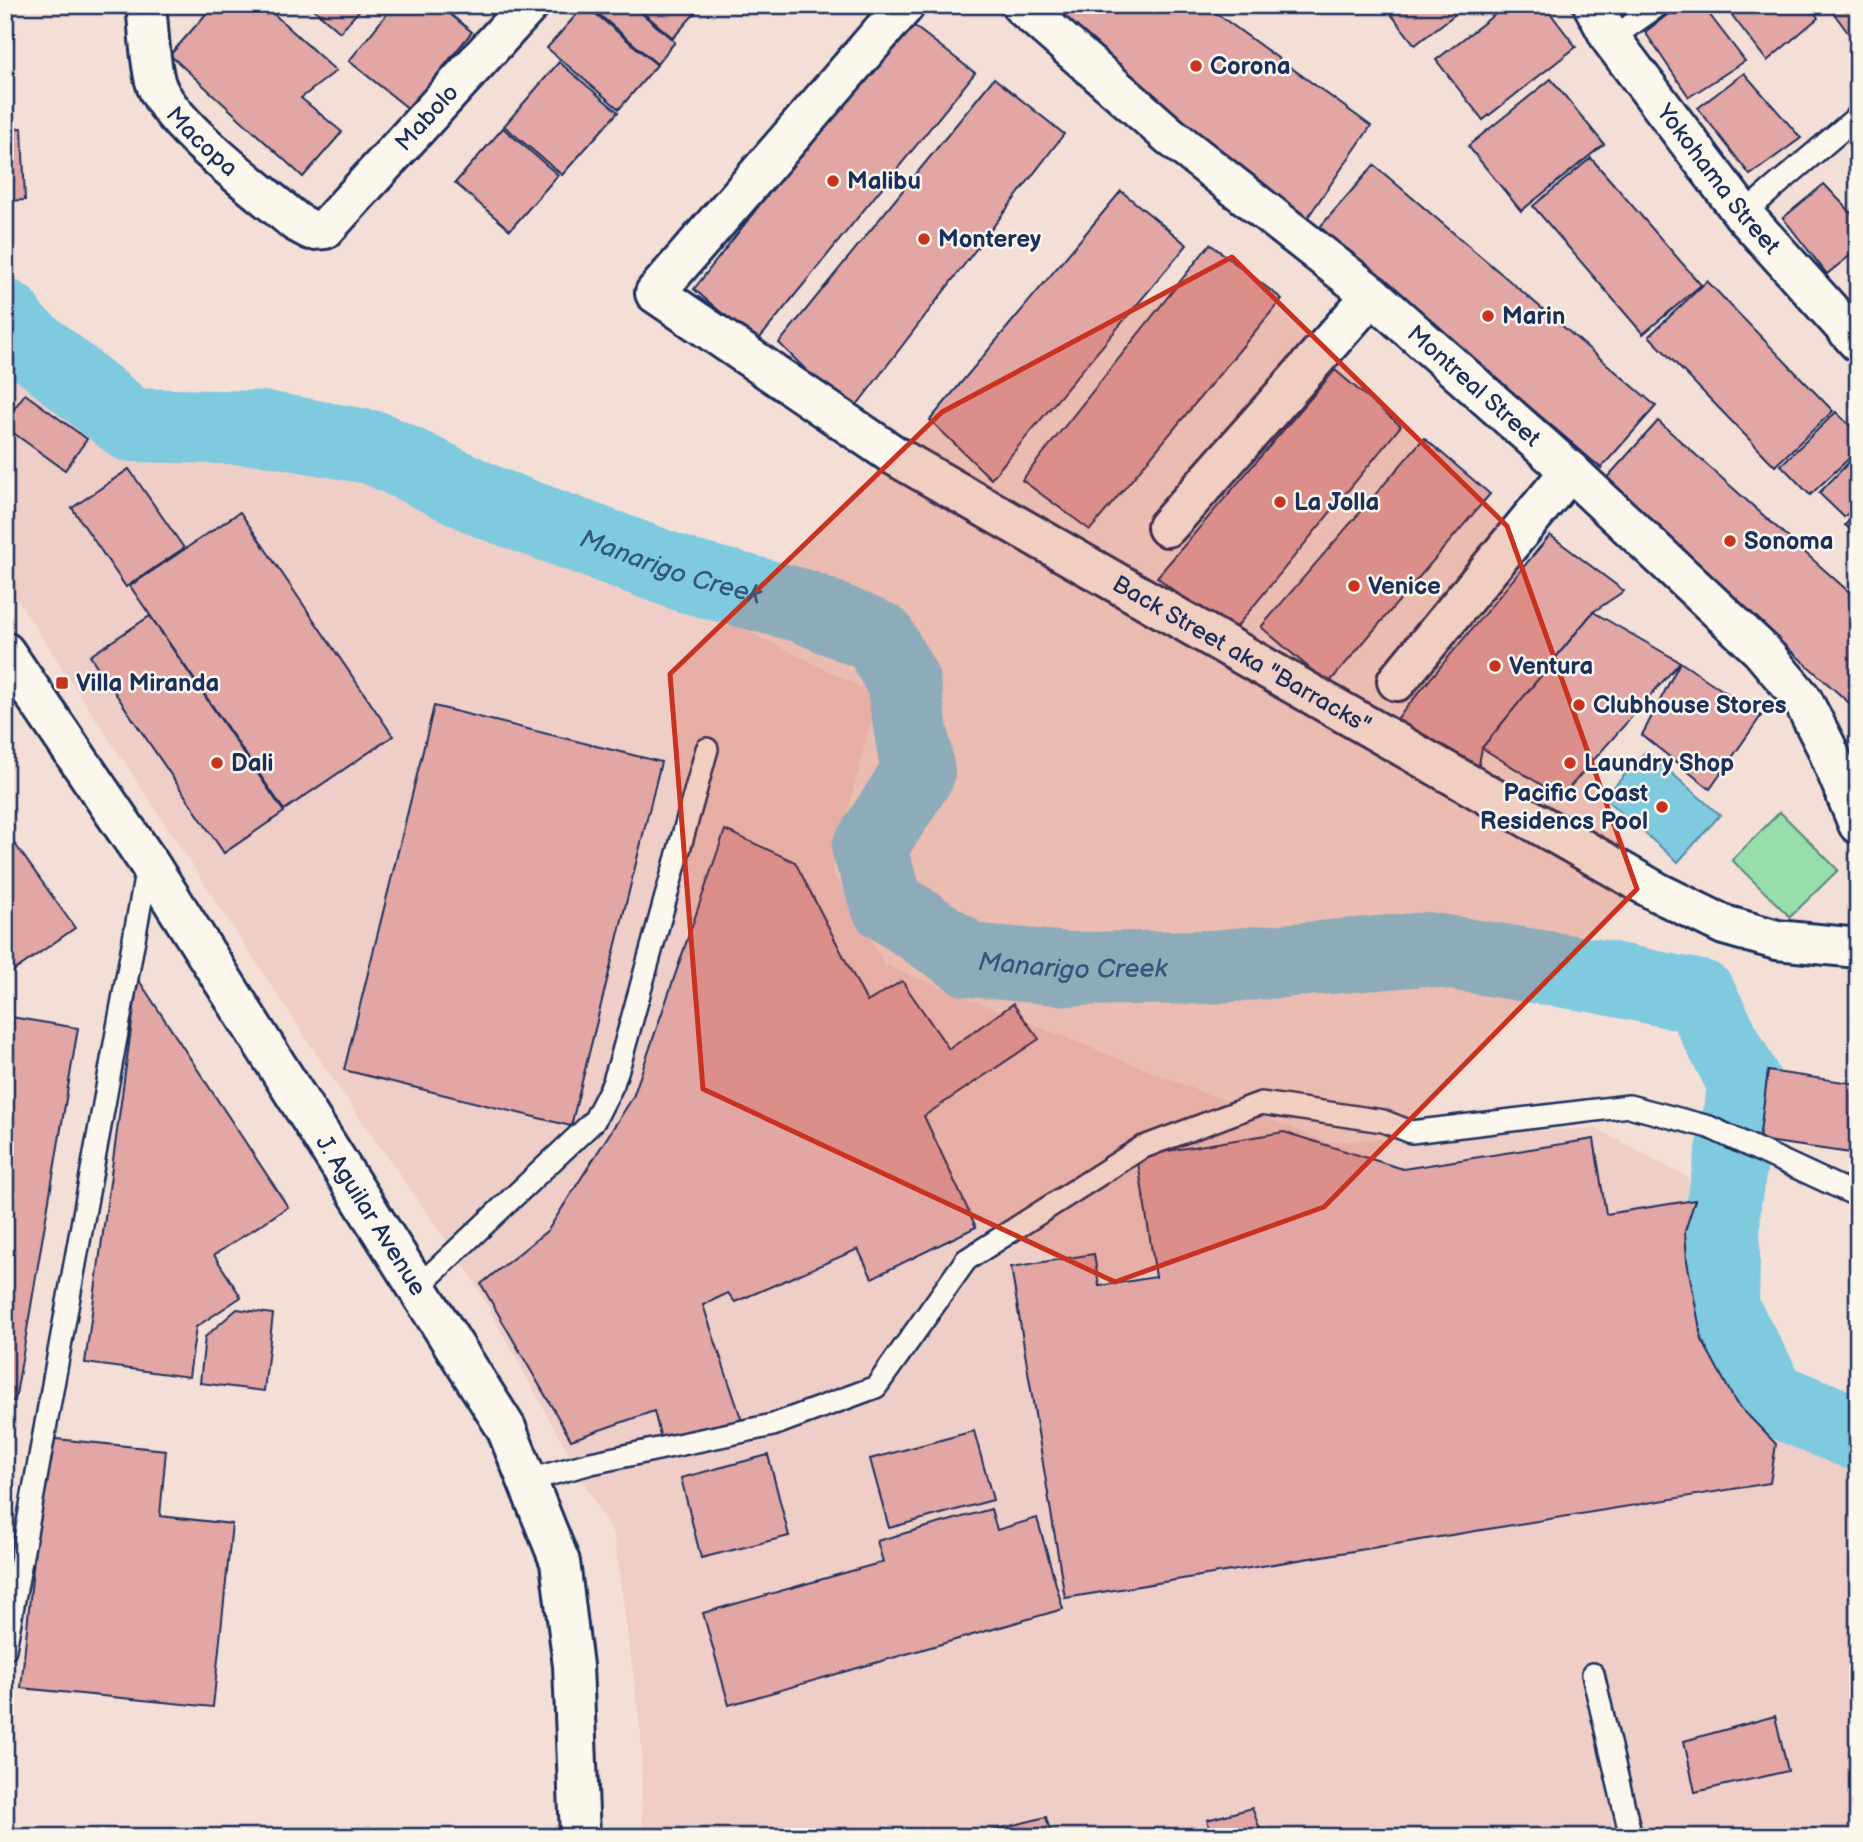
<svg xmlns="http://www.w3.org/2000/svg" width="1863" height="1842" viewBox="0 0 1863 1842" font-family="'Balsamiq Sans',sans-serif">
<rect width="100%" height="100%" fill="#f4dfd7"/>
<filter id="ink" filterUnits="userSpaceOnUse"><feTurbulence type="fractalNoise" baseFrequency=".0143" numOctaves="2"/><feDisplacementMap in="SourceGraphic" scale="14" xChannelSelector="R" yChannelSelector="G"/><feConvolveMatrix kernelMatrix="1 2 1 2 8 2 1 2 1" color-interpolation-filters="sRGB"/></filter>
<g filter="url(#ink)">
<polygon fill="#efcec8" points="18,371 112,445 383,482 550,534 878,695 832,871 885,965 1327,1142 1595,1128 1688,1177 1697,1265 1722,1377 1804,1446 1858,1472 1858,1837 642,1837 641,1733 614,1537 470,1274 336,1084 5,581 5,383"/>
<polygon fill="#97deab" stroke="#598684" stroke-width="2" points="1780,812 1838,870 1790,917 1732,860"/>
<polygon fill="#7fcadf" stroke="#578cab" stroke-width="2" points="1646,751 1720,815 1678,862 1604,798"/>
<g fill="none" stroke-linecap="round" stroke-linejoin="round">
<path stroke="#7fcadf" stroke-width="74" id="s1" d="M5,316L14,331L131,425L264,428L375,448L490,503L687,576L803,606L879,638L903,682L918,773L869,849L888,905L970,960L1068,969L1210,967L1426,949L1597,976L1700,997L1745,1084L1724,1201L1722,1309L1771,1398L1858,1434"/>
</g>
<g fill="#e2a7a5" stroke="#1b2f5e" stroke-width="2">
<polygon points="214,5 264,5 336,71 301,98 342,132 303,177 170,55"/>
<polygon points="309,5 364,5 340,32"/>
<polygon points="394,5 439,5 472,32 409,109 349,61"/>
<polygon points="585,5 657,65 619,109 547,48"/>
<polygon points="588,5 632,5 675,42 657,64"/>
<polygon points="634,5 702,5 673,38"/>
<polygon points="1029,5 1205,5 1371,126 1301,227"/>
<polygon points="1384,5 1467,5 1415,45"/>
<polygon points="1507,5 1544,5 1576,47 1483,120 1436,60"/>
<polygon points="1680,5 1702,5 1745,61 1689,97 1645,32"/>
<polygon points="1810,5 1818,18 1767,61 1725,6"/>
<polygon points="1839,5 1858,5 1858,46 1832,11"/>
<polygon points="905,19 975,73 756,343 694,289"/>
<polygon points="559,62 618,112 562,175 504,126"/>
<polygon points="1744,73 1801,138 1750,175 1698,108"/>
<polygon points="994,78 1064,134 850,414 779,343"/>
<polygon points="1551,79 1604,144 1521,211 1468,146"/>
<polygon points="22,128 25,200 5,201 5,129"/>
<polygon points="503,128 558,175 510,230 455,183"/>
<polygon points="1591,158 1701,285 1643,334 1533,206"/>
<polygon points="1374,165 1656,406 1601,468 1320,227"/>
<polygon points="1824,184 1858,220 1858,249 1827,274 1783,218"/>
<polygon points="1121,191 1187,245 991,479 930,420"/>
<polygon points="1210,244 1282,299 1090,530 1022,480"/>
<polygon points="1707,281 1833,411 1775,466 1649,336"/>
<polygon points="1335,370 1401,426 1229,636 1157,577"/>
<polygon points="25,394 87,439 65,470 5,427 5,421"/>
<polygon points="1836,412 1858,434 1858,450 1810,495 1781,465"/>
<polygon points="1658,421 1858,600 1858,711 1603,482"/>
<polygon points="1424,438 1490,494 1328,684 1261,627"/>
<polygon points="1858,453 1858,503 1844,517 1819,493"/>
<polygon points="129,469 184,548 126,587 72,508"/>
<polygon points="1858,510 1858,535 1845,525"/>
<polygon points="240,512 393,736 284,810 130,586"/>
<polygon points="1550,535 1624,591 1593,612 1482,748 1478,770 1396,720"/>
<polygon points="1593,612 1680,662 1561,797 1482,748"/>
<polygon points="150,616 284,812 224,853 90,656"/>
<polygon points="1680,662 1761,716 1710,789 1642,735"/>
<polygon points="434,706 661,762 571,1126 344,1070"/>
<polygon points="5,830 75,928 5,977"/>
<polygon points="725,830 795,862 867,1002 902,981 949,1049 1013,1004 1039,1039 924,1116 976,1227 872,1278 858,1249 735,1302 728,1293 703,1305 743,1424 663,1447 654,1411 571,1440 481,1284 548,1230 633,1097"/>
<polygon points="138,979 288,1207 214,1255 241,1297 196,1327 189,1377 85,1363"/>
<polygon points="5,1016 78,1028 15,1401 5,1400"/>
<polygon points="1768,1071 1858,1084 1858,1154 1759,1140"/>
<polygon points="1284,1132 1403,1169 1594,1139 1606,1214 1695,1200 1685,1231 1687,1261 1702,1340 1736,1403 1776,1444 1770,1483 1065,1598 1011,1267 1094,1254 1099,1286 1156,1277 1137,1156"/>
<polygon points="237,1309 273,1314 264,1391 200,1383 205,1337"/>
<polygon points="974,1431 993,1500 889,1528 870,1459"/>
<polygon points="46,1438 166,1450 160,1516 232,1524 213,1707 21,1688"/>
<polygon points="768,1455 789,1536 701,1558 681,1478"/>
<polygon points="991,1509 997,1530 1037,1518 1063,1609 729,1705 703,1613 883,1562 877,1541"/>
<polygon points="1775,1716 1788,1771 1695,1792 1684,1741"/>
<polygon points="1252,1808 1263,1837 1212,1837 1207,1820"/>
<polygon points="1046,1817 1052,1837 966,1837"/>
</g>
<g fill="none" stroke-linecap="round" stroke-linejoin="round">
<defs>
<g id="service">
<polyline points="1611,39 1659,5"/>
<polyline points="1743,214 1858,116"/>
<polyline points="419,1286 594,1121 613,1084 621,1059 707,749"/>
<polyline points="529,1480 591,1463 773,1425 876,1387 966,1260 1141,1148 1261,1103 1383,1121 1411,1132 1629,1106 1709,1127 1858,1196"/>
<polyline points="5,1649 148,862"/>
<polyline points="1593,1674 1631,1837"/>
</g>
<g id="minor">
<path id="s2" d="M146,5C149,30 149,57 155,81C165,122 262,193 296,222L311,230L325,229L529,5"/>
<path id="s3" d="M905,5L655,293L895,456L1659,893L1724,925L1777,940L1858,948"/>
<path id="s4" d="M1021,5L1170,136L1372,295L1570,471L1761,650L1802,699L1826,746L1858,824"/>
<path id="s5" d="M1593,5L1611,39L1743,214L1858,342"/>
<polyline points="1167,527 1372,295"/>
<polyline points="1397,681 1570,471"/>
</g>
<g id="secondary">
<path id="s6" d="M5,652L148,862L506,1428L560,1562L573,1666L580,1837"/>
</g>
</defs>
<use href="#service" stroke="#1b2f5e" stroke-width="26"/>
<use href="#minor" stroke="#1b2f5e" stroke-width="44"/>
<use href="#secondary" stroke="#1b2f5e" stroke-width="44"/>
<use href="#service" stroke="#fbf7ec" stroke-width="21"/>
<use href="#minor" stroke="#fbf7ec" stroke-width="38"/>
<use href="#secondary" stroke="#fbf7ec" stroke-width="38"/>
</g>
</g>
<path fill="#c8321e" fill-opacity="0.2" stroke="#c8321e" stroke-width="5" stroke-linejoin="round" d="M1232,257L1507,526L1637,889L1324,1207L1115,1282L703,1089L670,674L942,412Z"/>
<g fill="#c8321e" stroke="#fbf7ec" stroke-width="2.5">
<circle cx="1196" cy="66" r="7"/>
<circle cx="833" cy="181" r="7"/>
<circle cx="924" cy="239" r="7"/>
<circle cx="1488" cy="316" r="7"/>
<circle cx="1280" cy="502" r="7"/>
<circle cx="1730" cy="541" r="7"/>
<circle cx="1354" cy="586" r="7"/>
<circle cx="1495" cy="666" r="7"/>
<rect x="55" y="676" width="14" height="14" rx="3.5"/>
<circle cx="1579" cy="705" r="7"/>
<circle cx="217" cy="763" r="7"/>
<circle cx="1570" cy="763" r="7"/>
<circle cx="1662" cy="807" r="7"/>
</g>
<g text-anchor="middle" stroke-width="5" stroke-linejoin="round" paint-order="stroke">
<g font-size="24" font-weight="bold" fill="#1b2f5e" stroke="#fbf7ec" text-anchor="start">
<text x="1210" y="74">Corona</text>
<text x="847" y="189">Malibu</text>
<text x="938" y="247">Monterey</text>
<text x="1502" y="324">Marin</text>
<text x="1294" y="510">La Jolla</text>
<text x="1744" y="549">Sonoma</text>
<text x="1368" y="594">Venice</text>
<text x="1509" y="674">Ventura</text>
<text x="76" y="691">Villa Miranda</text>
<text x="1593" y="713">Clubhouse Stores</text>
<text x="231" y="771">Dali</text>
<text x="1584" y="771">Laundry Shop</text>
<text x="1648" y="801" text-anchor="end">Pacific Coast<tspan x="1648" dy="28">Residencs Pool</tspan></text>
</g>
<g font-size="24" fill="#1b2f5e" stroke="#fbf7ec">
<text dy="8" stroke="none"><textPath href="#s2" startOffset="460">Mabolo</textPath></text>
<text dy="8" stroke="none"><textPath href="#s2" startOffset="154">Macopa</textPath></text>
<text dy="8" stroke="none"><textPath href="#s5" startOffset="215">Yokohama Street</textPath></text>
<text dy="8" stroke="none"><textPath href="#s4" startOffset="592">Montreal Street</textPath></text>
<text dy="8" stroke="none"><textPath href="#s3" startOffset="1071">Back Street aka "Barracks"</textPath></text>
<text dy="8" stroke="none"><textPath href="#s6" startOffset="672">J. Aguilar Avenue</textPath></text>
</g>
<g font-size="26" font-style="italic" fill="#34567e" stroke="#fbf7ec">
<text dy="9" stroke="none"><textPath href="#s1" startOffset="733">Manarigo Creek</textPath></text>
<text dy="9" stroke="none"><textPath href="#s1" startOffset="1447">Manarigo Creek</textPath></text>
</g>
</g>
<rect width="1863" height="1842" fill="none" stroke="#fbf7ec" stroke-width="28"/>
<rect x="14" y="14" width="1835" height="1814" fill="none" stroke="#1b2f5e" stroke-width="2.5" filter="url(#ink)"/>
</svg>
